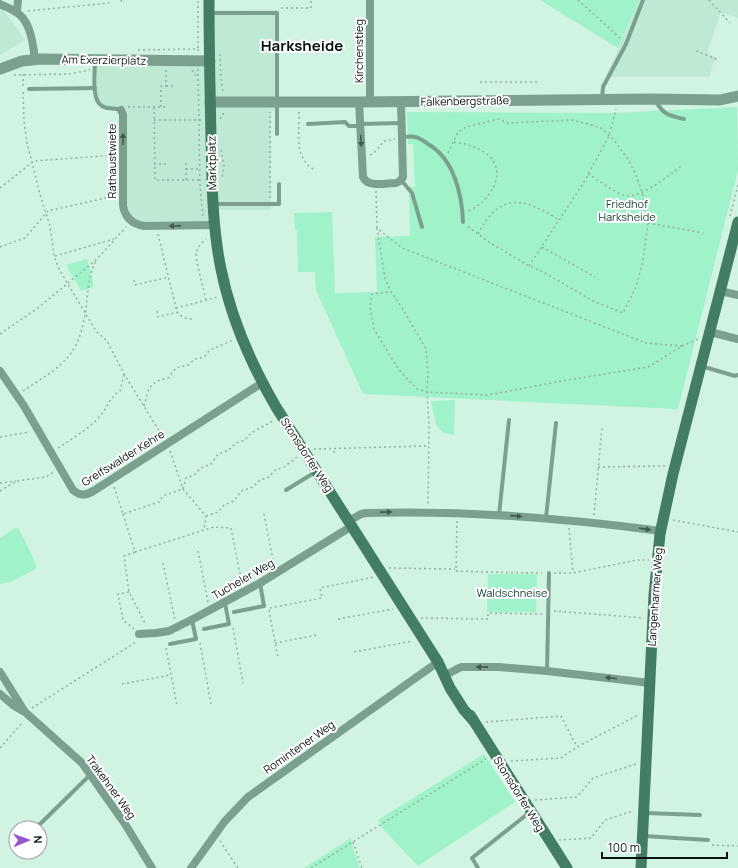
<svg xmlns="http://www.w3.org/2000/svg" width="738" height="868" viewBox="0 0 738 868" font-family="Manrope,sans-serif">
<rect width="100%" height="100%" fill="#d0f4e1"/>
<g fill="#beead3">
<polygon points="639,0 738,0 738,18 721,12 707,53 716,57 709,77 606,77"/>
<polygon points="0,8 3,9 25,40 0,55"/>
<polygon points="279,10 279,110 271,111 271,210 211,210 211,224 144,225 126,214 123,112 105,107 96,98 95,61 211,62 210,11"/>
</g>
<g fill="#9ff2c9">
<polygon points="540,0 639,0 618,48"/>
<polygon points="737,107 738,170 678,409 363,394 316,290 315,272 298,272 297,231 295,230 294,213 332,212 335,293 377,292 375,237 410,236 409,187 415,187 413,144 408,144 407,112 616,113"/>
<polygon points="87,259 93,281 93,287 81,291 66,265"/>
<polygon points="455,400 454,435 443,433 436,425 431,401"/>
<polygon points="15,528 19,529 36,564 36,569 10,582 0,584 0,538"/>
<polygon points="488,574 537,574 536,612 487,612"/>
<polygon points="484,754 515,802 418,866 382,828 378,820"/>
<polygon points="351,838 353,848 360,868 304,868"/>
</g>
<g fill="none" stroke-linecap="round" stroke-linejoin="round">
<g stroke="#93b0a1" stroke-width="1.5" stroke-dasharray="2 3" stroke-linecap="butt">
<polyline points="121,0 122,2"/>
<polyline points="578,0 621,39"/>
<polyline points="709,0 730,23"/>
<polyline points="281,8 311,8 311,0"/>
<polyline points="28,11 109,3"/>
<polyline points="198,48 198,0"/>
<polyline points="138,50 198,49 198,52"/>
<polyline points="697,52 697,51 718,60"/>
<polyline points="220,54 221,80 223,92"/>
<polyline points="198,69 200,185 203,217"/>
<polyline points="192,70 197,77"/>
<polyline points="23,74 23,86"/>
<polyline points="14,75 69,74 90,70"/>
<polyline points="480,82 540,82"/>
<polyline points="166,86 176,86"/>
<polyline points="23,92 24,121 27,143 41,198 50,226 54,256 59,269 96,331 107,341 124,374 163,437"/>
<polyline points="128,107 167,107"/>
<polyline points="154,107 155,180 200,180"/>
<polyline points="161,107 161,86 166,86 166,70"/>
<path d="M299,112C300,132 293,156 313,169"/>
<polyline points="220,119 223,115 223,112"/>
<polyline points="154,120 202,120"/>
<path d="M454,142C477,145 506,157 494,186C489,197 480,206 468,211"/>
<polyline points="221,150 224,166 222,179"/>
<polyline points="448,153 458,132 466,127 499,119 507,123 572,120 588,124 601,128 614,140 629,161 636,175 642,192 648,223 643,261 636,287 623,313 593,301 545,273 529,266 489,242 467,226"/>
<polyline points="370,155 374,153 384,141 395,139"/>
<polyline points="186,163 186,180"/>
<polyline points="154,164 167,164"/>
<polyline points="186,169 199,169"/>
<path d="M588,174C597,179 614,192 623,195C639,201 669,175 681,166"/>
<polyline points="0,188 34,161 115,155"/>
<polyline points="376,191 377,228 402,248 646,343 682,346 648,367 562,381 488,395 427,392 429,426 428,504"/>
<polyline points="270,198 270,112"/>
<polyline points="730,216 738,185"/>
<polyline points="648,223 703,233"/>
<polyline points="377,228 385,278 391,292 401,306 426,349 428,373 427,392 417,389 399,370 374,329 370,307 372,294 391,292"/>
<path d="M158,234L177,312C181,318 188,319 194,319"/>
<path d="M478,234C500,192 523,197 559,220"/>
<polyline points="0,247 25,238 48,211 114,196"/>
<polyline points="542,247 595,277"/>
<polyline points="55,256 114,239"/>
<polyline points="529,266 584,182 609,136 616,109"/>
<polyline points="134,280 135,285 169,277"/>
<path d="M206,300L196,258C196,248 200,245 206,239"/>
<polyline points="176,308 218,297"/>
<polyline points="157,311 158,317 177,312"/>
<polyline points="0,334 38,308 97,259 126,227"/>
<polyline points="682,346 698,339"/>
<path d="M23,391C39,380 60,369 71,353C80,341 84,323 86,309C88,292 88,276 96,261"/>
<polyline points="144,406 148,392 150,387 157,381 168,378 176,368 188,365 195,359 204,357 210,350 233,340"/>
<polyline points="0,437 30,432"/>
<path d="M58,448C73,438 89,429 101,415C108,406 110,397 120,391L124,375"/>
<polyline points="314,449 428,446"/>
<polyline points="170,451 183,489 206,516 204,530"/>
<polyline points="334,453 334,449"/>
<polyline points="598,467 665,466"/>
<polyline points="0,483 16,481"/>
<polyline points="114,487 123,514 159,502 163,496 183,489 186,478 194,475 201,468 211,464 218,454 229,450 236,443 245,440 251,433 273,421"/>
<polyline points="0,491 17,481 46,477 54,472"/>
<polyline points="123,514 135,552 124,556 129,592 146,625"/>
<polyline points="264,514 274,565"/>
<polyline points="594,515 602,427"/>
<polyline points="206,516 218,512 224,505 234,501 241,491 253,487 260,480 269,477 275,470 284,467 297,457"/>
<polyline points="673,520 738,532"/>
<polyline points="457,521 456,571 484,572 542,573"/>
<polyline points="569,528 573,572"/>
<polyline points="198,551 208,602"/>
<polyline points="135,552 214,527 231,528 242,584"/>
<polyline points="163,563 175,620"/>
<polyline points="389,568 455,569"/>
<polyline points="554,573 573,573 637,560 649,560"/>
<polyline points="129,592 118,594 123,620 134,629"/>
<polyline points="270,608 322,598 320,588 374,577"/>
<polyline points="269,610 278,658"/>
<polyline points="554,611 644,618"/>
<polyline points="421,618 488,619 488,613 542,614"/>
<polyline points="338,619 393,609"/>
<polyline points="233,628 243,683"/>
<polyline points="200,643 211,704"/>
<polyline points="275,643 317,635"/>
<polyline points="166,648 177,706"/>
<polyline points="354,652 413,641"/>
<polyline points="122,684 171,675"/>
<polyline points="32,708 136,642"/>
<polyline points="486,722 561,716 577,747"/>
<polyline points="0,748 23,722"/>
<polyline points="511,761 561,758 577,747 638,715"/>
<polyline points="535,800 577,797 593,778 636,764"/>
<polyline points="559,840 591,838 605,820 633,811"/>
<polyline points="220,841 238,868"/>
<polyline points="353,842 362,868"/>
<polyline points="712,845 738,846"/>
<polyline points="311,868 486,759"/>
</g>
<g stroke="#7ba18e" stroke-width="4">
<polyline points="209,13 277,13 277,134"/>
<path d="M95,61C95,73 91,100 102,106C108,110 115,107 121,110"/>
<polyline points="29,89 95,88"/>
<polyline points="602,99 603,87 626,44 643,0"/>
<path d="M656,101C663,115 670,116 684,119"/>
<polyline points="308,124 345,122 349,126 360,126"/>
<polyline points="360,124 401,123"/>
<path d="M402,137C406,137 411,136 415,137C420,138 424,141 428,144C454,159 462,194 463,222"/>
<polyline points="401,180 412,193 422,227"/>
<polyline points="215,204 279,204 279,184"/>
<polyline points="701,366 735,376 738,375"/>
<polyline points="286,490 317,471"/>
<polyline points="499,515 509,420"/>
<polyline points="546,518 556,423"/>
<polyline points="234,612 264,606 260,583"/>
<polyline points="204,629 229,624 225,603"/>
<polyline points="170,644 196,639 192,620"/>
<polyline points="547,671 549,573"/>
<polyline points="645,813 700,815"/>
<polyline points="38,826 90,775"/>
<polyline points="644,836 708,840"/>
<polyline points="478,868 472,858 530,812"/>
</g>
<g stroke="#7ba18e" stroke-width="8">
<polyline points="370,0 370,102"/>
<path d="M0,4C6,7 14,10 20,15C31,25 33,45 35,59"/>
<polyline points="17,12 18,0"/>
<path d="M359,102L363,177C368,188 386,183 396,183L400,181L403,177L401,102"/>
<path d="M121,110L123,115V206C125,217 132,224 144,226L214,225"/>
<polyline points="720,291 738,295"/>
<polyline points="710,332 738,339"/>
<path d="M0,371L24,406L73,490C81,497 87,495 95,490L262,383"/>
<path d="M349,521L361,514L366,513C465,510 563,518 661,531"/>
<polyline points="139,634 156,633 169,631 195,618 260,583 352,526"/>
<polyline points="0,672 25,712 82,763 125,824 152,868"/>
<polyline points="444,676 461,667 499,667 547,671 650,683"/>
<polyline points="0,694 13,705 23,711"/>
<polyline points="191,868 225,821 248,797 438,662"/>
</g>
<g stroke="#7ba18e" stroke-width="11">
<polyline points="0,69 22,61 41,59 210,61"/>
<polyline points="210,102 359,102 651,99 720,100 738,96"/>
</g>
<g stroke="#437d62" stroke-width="11">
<path d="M209,0C209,46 210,91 211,137C212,181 212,226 221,269C231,319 251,364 276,407L438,662L450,688L464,710L473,720"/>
<polyline points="470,715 567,868"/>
<polyline points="641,868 654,595 660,534 673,474 738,222"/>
</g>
</g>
<defs><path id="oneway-solid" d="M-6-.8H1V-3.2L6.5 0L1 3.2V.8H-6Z"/></defs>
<g fill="#405a4d">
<use href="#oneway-solid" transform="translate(123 139) rotate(-90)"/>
<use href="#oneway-solid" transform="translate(361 141) rotate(87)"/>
<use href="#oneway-solid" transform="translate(175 226) rotate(179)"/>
<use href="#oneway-solid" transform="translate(386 512) rotate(-1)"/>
<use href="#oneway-solid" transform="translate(516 516) rotate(4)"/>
<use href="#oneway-solid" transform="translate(645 529) rotate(8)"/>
<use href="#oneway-solid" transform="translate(482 667) rotate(-179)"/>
<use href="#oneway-solid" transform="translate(611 678) rotate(-173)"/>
</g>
<g text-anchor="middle" stroke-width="4" stroke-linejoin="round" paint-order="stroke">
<g font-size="11" fill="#06120c" stroke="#fff">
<text transform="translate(359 51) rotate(-90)" y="4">Kirchenstieg</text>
<text transform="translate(104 60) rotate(1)" y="4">Am Exerzierplatz</text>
<text transform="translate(465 101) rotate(-1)" y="4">Falkenbergstraße</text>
<text transform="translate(112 161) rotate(-90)" y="4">Rathaustwiete</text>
<text transform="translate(212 163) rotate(-91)" y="4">Marktplatz</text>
<text transform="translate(307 455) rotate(57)" y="4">Stonsdorfer Weg</text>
<text transform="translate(123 458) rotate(-32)" y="4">Greifswalder Kehre</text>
<text transform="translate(243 579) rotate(-30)" y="4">Tucheler Weg</text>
<text transform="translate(655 597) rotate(-86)" y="4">Langenharmer Weg</text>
<text transform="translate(299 747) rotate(-35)" y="4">Romintener Weg</text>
<text transform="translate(111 787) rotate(54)" y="4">Trakehner Weg</text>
<text transform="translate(519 794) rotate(58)" y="4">Stonsdorfer Weg</text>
</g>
<g font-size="11" fill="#194331" stroke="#fff">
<text x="627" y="208">Friedhof<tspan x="627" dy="13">Harksheide</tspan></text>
<text x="512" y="597">Waldschneise</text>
</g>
<g font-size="15" font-weight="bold" fill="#06120c" stroke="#fff">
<text x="302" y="51">Harksheide</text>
</g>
</g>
<g transform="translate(28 840) rotate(88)"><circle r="19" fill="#ffffff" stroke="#9ba09e"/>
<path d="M0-3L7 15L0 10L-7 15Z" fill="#9656cc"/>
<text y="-6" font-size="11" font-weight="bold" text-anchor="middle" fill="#06120c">N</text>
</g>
<path d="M602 852v6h125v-6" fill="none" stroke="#06120c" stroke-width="2"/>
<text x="608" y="852" font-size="12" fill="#06120c" stroke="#ffffff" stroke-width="3" paint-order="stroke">100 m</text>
</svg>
